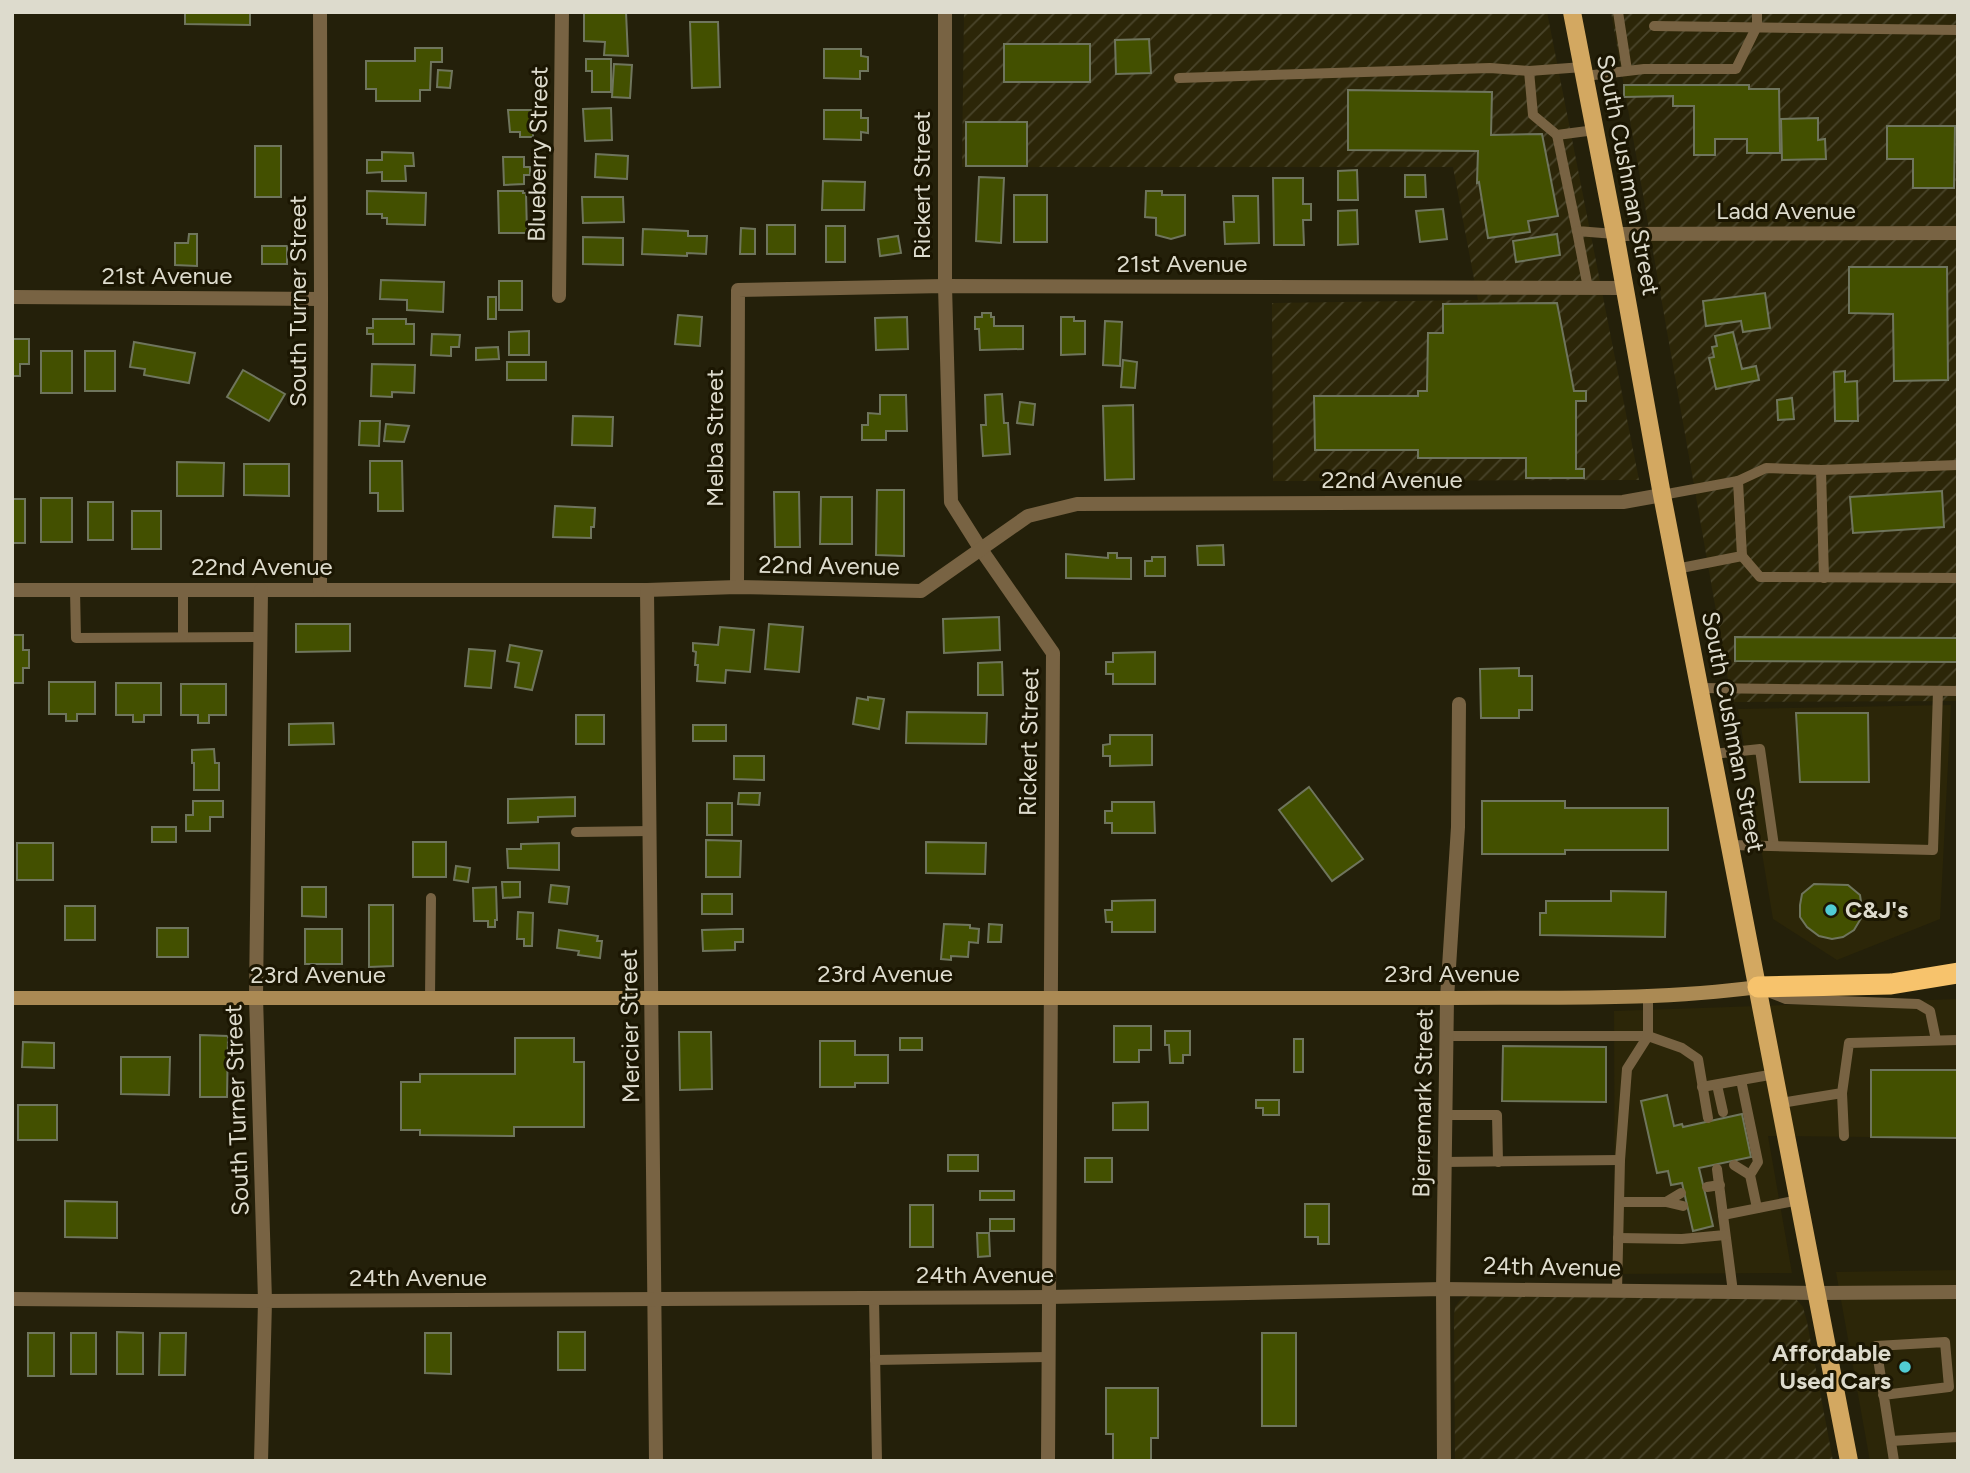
<svg xmlns="http://www.w3.org/2000/svg" width="1970" height="1473" viewBox="0 0 1970 1473" font-family="Figtree,sans-serif">
<defs>
<pattern id="industrial-furrows" width="10" height="10" patternUnits="userSpaceOnUse" patternTransform="scale(1.75)"><rect width="10" height="10" fill="#2c2608"/><path d="M-1 1l2-2M0 10L10 0M9 11l2-2" fill="none" stroke="#4a452b"/></pattern>
</defs>
<rect width="100%" height="100%" fill="#24200a"/>
<g fill="#2c2608">
<polygon points="1951,705 1940,919 1837,960 1773,919 1738,709"/>
<polygon points="1958,999 1958,1138 1768,1136 1792,1273 1615,1274 1614,1011"/>
<polygon points="1958,1270 1958,1461 1870,1461 1836,1272"/>
</g>
<g fill="url(#industrial-furrows)">
<polygon points="964,12 1547,12 1639,480 1273,481 1272,303 1478,300 1453,167 962,167"/>
<polygon points="1611,12 1958,12 1958,701 1732,702"/>
<polygon points="1468,1296 1796,1299 1803,1307 1807,1322 1833,1461 1455,1461 1454,1316 1455,1307 1461,1299"/>
</g>
<g fill="#435000" stroke="#6f755d" stroke-width="2">
<polygon points="185,12 250,12 250,25 185,24"/>
<polygon points="584,12 626,12 628,56 604,55 605,42 584,41"/>
<polygon points="690,22 718,22 720,87 692,88"/>
<polygon points="1149,39 1151,73 1116,74 1115,40"/>
<rect x="1004" y="44" width="86" height="38"/>
<polygon points="415,48 442,48 442,62 431,62 430,90 420,90 420,101 376,101 376,89 366,89 366,61 415,61"/>
<polygon points="824,49 861,49 861,56 868,57 868,71 860,71 860,79 824,78"/>
<polygon points="586,59 611,59 611,92 592,92 592,71 586,71"/>
<polygon points="614,64 632,65 630,98 612,97"/>
<polygon points="438,70 452,71 450,88 437,87"/>
<polygon points="1624,85 1749,85 1749,89 1779,89 1780,153 1747,153 1747,139 1715,139 1715,155 1694,155 1694,106 1673,106 1673,96 1624,97"/>
<polygon points="1348,90 1492,92 1491,135 1542,134 1558,216 1528,221 1530,232 1488,238 1479,182 1477,183 1478,151 1348,150"/>
<polygon points="611,108 612,140 585,141 583,109"/>
<polygon points="508,110 533,110 533,118 538,118 538,128 533,128 533,137 520,137 520,132 510,132"/>
<polygon points="824,110 861,110 861,118 868,118 868,133 861,132 861,140 824,139"/>
<polygon points="1818,118 1818,140 1825,139 1826,159 1782,160 1781,119"/>
<rect x="966" y="122" width="61" height="44"/>
<polygon points="1887,126 1955,126 1954,188 1913,188 1913,159 1887,159"/>
<rect x="255" y="146" width="26" height="51"/>
<polygon points="382,152 413,153 414,166 405,166 406,181 382,181 382,172 367,173 367,160 382,160"/>
<polygon points="596,154 628,156 627,179 595,177"/>
<polygon points="503,157 524,157 524,167 530,167 530,175 524,175 524,184 504,185"/>
<polygon points="1357,170 1358,200 1338,200 1338,171"/>
<polygon points="1405,175 1425,175 1426,197 1405,197"/>
<polygon points="979,177 1004,178 1001,243 976,241"/>
<polygon points="1273,178 1303,178 1303,204 1311,204 1311,220 1303,220 1304,245 1274,245"/>
<polygon points="823,181 865,182 864,210 822,210"/>
<polygon points="367,191 426,193 425,225 387,224 387,218 382,218 382,214 367,214"/>
<polygon points="498,191 523,191 523,193 526,193 527,233 499,233"/>
<polygon points="1146,191 1162,191 1162,195 1185,195 1185,235 1171,239 1156,235 1156,218 1145,217"/>
<rect x="1014" y="195" width="33" height="47"/>
<polygon points="1233,196 1258,196 1259,243 1225,244 1224,222 1234,222"/>
<polygon points="582,197 623,197 624,222 583,223"/>
<polygon points="1443,209 1447,239 1420,242 1416,211"/>
<polygon points="1357,210 1358,244 1338,245 1338,211"/>
<rect x="767" y="225" width="28" height="29"/>
<rect x="826" y="226" width="19" height="36"/>
<polygon points="741,228 755,229 755,254 740,254"/>
<polygon points="643,229 688,231 688,236 707,236 706,254 687,253 687,256 642,254"/>
<polygon points="189,234 197,234 197,266 175,265 175,243 188,243"/>
<polygon points="1557,234 1560,255 1516,262 1513,241"/>
<polygon points="898,236 901,253 880,256 878,239"/>
<polygon points="583,237 623,238 623,265 583,264"/>
<rect x="262" y="246" width="25" height="18"/>
<polygon points="1849,267 1947,267 1948,380 1894,381 1893,314 1849,313"/>
<polygon points="381,280 444,282 443,312 407,310 407,300 380,299"/>
<rect x="499" y="281" width="23" height="29"/>
<polygon points="1765,293 1770,328 1743,332 1741,321 1706,326 1703,301"/>
<rect x="488" y="297" width="8" height="22"/>
<polygon points="1557,303 1574,391 1586,391 1586,401 1576,401 1576,469 1584,469 1584,478 1526,478 1526,458 1418,458 1418,450 1315,450 1314,396 1418,396 1418,391 1427,391 1428,333 1443,333 1443,304"/>
<polygon points="982,313 991,313 991,317 994,317 994,326 1023,326 1023,349 980,350 979,329 975,329 975,317 982,317"/>
<polygon points="678,315 702,317 700,346 675,344"/>
<polygon points="907,317 908,349 876,350 875,318"/>
<polygon points="1061,317 1074,317 1074,321 1085,321 1085,354 1061,355"/>
<polygon points="373,319 406,319 406,324 414,324 414,344 373,344 373,334 367,334 367,328 373,328"/>
<polygon points="1105,321 1122,322 1120,366 1103,365"/>
<polygon points="529,331 529,355 509,355 509,332"/>
<polygon points="1733,332 1742,369 1756,366 1759,380 1716,389 1709,358 1714,357 1712,347 1717,346 1715,336"/>
<polygon points="432,334 460,335 459,347 451,347 451,356 431,355"/>
<polygon points="12,339 29,339 29,364 20,364 20,376 12,376"/>
<polygon points="134,342 195,353 189,383 144,375 145,369 130,367"/>
<polygon points="498,347 499,359 476,360 476,348"/>
<rect x="41" y="351" width="31" height="42"/>
<rect x="85" y="351" width="30" height="40"/>
<polygon points="1123,360 1137,362 1135,388 1121,387"/>
<rect x="507" y="362" width="39" height="18"/>
<polygon points="372,364 415,365 414,393 392,392 392,397 371,396"/>
<polygon points="243,370 285,394 269,421 227,397"/>
<polygon points="1845,371 1845,382 1857,381 1858,421 1835,421 1834,372"/>
<polygon points="1002,394 1004,423 1008,423 1010,454 983,456 981,425 986,425 985,395"/>
<polygon points="880,395 906,395 907,431 886,431 886,440 862,440 862,425 868,425 868,413 880,414"/>
<polygon points="1792,398 1794,419 1778,420 1777,400"/>
<polygon points="1020,402 1035,404 1033,425 1017,423"/>
<polygon points="1133,405 1134,479 1105,480 1103,406"/>
<polygon points="573,416 613,417 612,446 572,445"/>
<polygon points="360,421 380,421 379,446 359,445"/>
<polygon points="386,424 409,426 404,442 384,441"/>
<polygon points="370,461 402,461 403,511 378,511 378,493 370,493"/>
<polygon points="177,462 224,463 223,496 177,496"/>
<polygon points="244,464 289,464 289,496 244,495"/>
<polygon points="877,490 904,490 904,556 876,555"/>
<polygon points="1942,491 1944,527 1853,533 1850,497"/>
<polygon points="774,492 799,492 800,547 775,547"/>
<polygon points="821,497 852,497 852,544 820,544"/>
<rect x="41" y="498" width="31" height="44"/>
<rect x="12" y="499" width="13" height="44"/>
<rect x="88" y="502" width="25" height="38"/>
<polygon points="555,506 595,508 594,527 591,527 591,538 553,537"/>
<rect x="132" y="511" width="29" height="38"/>
<polygon points="1223,545 1224,565 1198,565 1197,546"/>
<polygon points="1108,553 1117,553 1117,558 1131,558 1131,579 1066,578 1066,554 1108,558"/>
<polygon points="1152,557 1165,557 1165,576 1145,576 1145,561 1152,561"/>
<polygon points="999,617 1000,650 944,653 943,619"/>
<polygon points="296,624 350,624 350,651 296,652"/>
<polygon points="769,624 803,627 799,672 765,669"/>
<polygon points="720,627 754,630 750,672 726,670 725,683 697,681 698,665 695,665 696,652 693,651 693,643 718,645"/>
<polygon points="12,635 23,635 23,650 29,650 29,668 23,668 23,683 12,683"/>
<polygon points="1735,637 1958,638 1958,662 1735,661"/>
<polygon points="510,645 542,651 532,690 515,687 519,663 507,661"/>
<polygon points="469,649 495,651 491,688 465,686"/>
<polygon points="1155,652 1155,684 1113,684 1113,674 1106,674 1106,662 1113,662 1113,653"/>
<polygon points="1002,662 1003,695 978,695 978,663"/>
<polygon points="1519,668 1519,676 1532,676 1532,710 1519,710 1519,718 1481,718 1480,669"/>
<polygon points="49,682 95,682 95,714 77,714 77,721 66,721 66,714 49,714"/>
<polygon points="116,683 161,683 161,715 144,715 144,722 133,722 133,715 116,715"/>
<polygon points="181,684 226,684 226,715 209,715 209,723 198,723 198,715 181,715"/>
<polygon points="868,697 884,699 879,729 853,724 857,698 868,700"/>
<polygon points="907,712 987,713 986,744 906,743"/>
<polygon points="1796,713 1868,713 1869,782 1800,782"/>
<rect x="576" y="715" width="28" height="29"/>
<polygon points="333,723 334,744 289,745 289,724"/>
<rect x="693" y="725" width="33" height="16"/>
<polygon points="1110,735 1152,735 1152,765 1110,766 1110,756 1103,756 1103,745 1110,744"/>
<polygon points="214,749 215,763 219,763 219,790 194,790 194,763 192,763 192,750"/>
<polygon points="734,756 764,756 764,780 734,779"/>
<polygon points="1309,787 1363,859 1332,881 1279,810"/>
<polygon points="739,793 760,793 759,805 738,804"/>
<polygon points="575,797 575,816 538,817 538,822 508,823 508,799"/>
<polygon points="193,801 223,801 223,817 210,817 210,831 186,831 186,815 193,815"/>
<polygon points="1482,801 1565,801 1565,808 1668,808 1668,850 1565,850 1565,854 1482,854"/>
<polygon points="1112,802 1154,802 1155,833 1112,833 1112,823 1105,823 1105,811 1112,811"/>
<rect x="707" y="803" width="25" height="32"/>
<rect x="152" y="827" width="24" height="15"/>
<polygon points="706,840 741,841 740,877 706,877"/>
<rect x="413" y="842" width="33" height="35"/>
<polygon points="926,842 986,843 985,874 926,873"/>
<rect x="17" y="843" width="36" height="37"/>
<polygon points="559,843 559,870 508,868 507,849 521,849 521,844"/>
<polygon points="456,866 470,868 468,882 454,880"/>
<polygon points="502,882 520,882 520,897 503,898"/>
<polygon points="1814,884 1848,885 1860,895 1863,915 1854,930 1843,937 1832,939 1819,936 1807,927 1800,917 1800,905 1802,894"/>
<polygon points="551,885 569,887 567,904 549,902"/>
<polygon points="302,887 326,887 326,917 302,916"/>
<polygon points="496,887 497,920 495,920 495,927 488,927 488,921 474,921 473,888"/>
<polygon points="1611,891 1666,892 1665,937 1540,935 1540,913 1546,913 1546,901 1611,901"/>
<rect x="702" y="894" width="30" height="20"/>
<polygon points="1155,900 1155,932 1112,932 1112,922 1106,922 1105,910 1112,910 1112,901"/>
<polygon points="369,905 393,905 393,966 369,967"/>
<rect x="65" y="906" width="30" height="34"/>
<polygon points="518,912 533,913 532,946 524,946 524,939 517,939"/>
<polygon points="944,924 970,925 970,928 979,929 978,943 969,942 968,957 951,956 951,960 941,959"/>
<polygon points="989,924 1002,925 1001,942 988,942"/>
<rect x="157" y="928" width="31" height="29"/>
<rect x="305" y="929" width="37" height="35"/>
<polygon points="734,929 743,929 743,942 735,942 735,950 703,951 702,930"/>
<polygon points="559,930 598,936 597,941 602,941 600,958 578,955 579,951 557,948"/>
<polygon points="1114,1026 1151,1026 1151,1050 1139,1050 1139,1062 1114,1062"/>
<polygon points="1165,1031 1190,1031 1190,1055 1183,1055 1183,1063 1170,1063 1169,1045 1165,1045"/>
<polygon points="679,1032 711,1032 712,1089 680,1090"/>
<polygon points="200,1035 228,1036 227,1097 200,1097"/>
<polygon points="515,1038 574,1038 574,1062 584,1062 584,1127 514,1127 514,1136 420,1135 420,1130 401,1130 401,1082 420,1082 420,1074 515,1074"/>
<rect x="900" y="1038" width="22" height="12"/>
<rect x="1294" y="1039" width="9" height="33"/>
<polygon points="820,1041 855,1041 855,1055 888,1055 888,1083 855,1083 855,1087 820,1087"/>
<polygon points="23,1042 54,1043 54,1068 22,1067"/>
<polygon points="1503,1046 1606,1047 1606,1102 1502,1101"/>
<polygon points="121,1057 170,1057 169,1095 121,1094"/>
<polygon points="1871,1070 1958,1070 1958,1138 1871,1137"/>
<polygon points="1667,1095 1674,1126 1682,1124 1683,1127 1742,1114 1751,1157 1699,1168 1713,1226 1693,1231 1682,1183 1671,1185 1668,1171 1657,1173 1641,1101"/>
<polygon points="1256,1100 1279,1100 1279,1115 1263,1115 1263,1108 1256,1108"/>
<polygon points="1148,1102 1148,1130 1113,1130 1113,1103"/>
<rect x="18" y="1105" width="39" height="35"/>
<rect x="948" y="1155" width="30" height="16"/>
<rect x="1085" y="1158" width="27" height="24"/>
<rect x="980" y="1191" width="34" height="9"/>
<polygon points="65,1201 117,1202 117,1238 65,1237"/>
<polygon points="1305,1204 1329,1204 1329,1244 1318,1244 1318,1237 1305,1237"/>
<rect x="910" y="1205" width="23" height="42"/>
<rect x="990" y="1219" width="24" height="12"/>
<polygon points="977,1233 989,1233 990,1256 978,1257"/>
<polygon points="117,1332 143,1333 143,1374 117,1374"/>
<rect x="558" y="1332" width="27" height="38"/>
<rect x="28" y="1333" width="26" height="43"/>
<rect x="71" y="1333" width="25" height="41"/>
<polygon points="160,1333 186,1333 185,1375 159,1375"/>
<polygon points="425,1333 451,1333 451,1374 425,1373"/>
<rect x="1262" y="1333" width="34" height="93"/>
<polygon points="1106,1388 1158,1388 1158,1438 1151,1438 1151,1461 1113,1461 1113,1434 1106,1434"/>
</g>
<g fill="none" stroke-linecap="round" stroke-linejoin="round">
<g stroke="#786343" stroke-width="10">
<polyline points="1618,12 1627,70"/>
<polyline points="1654,26 1958,30"/>
<polyline points="1583,67 1529,71 1533,115 1557,135 1595,130"/>
<polyline points="1585,76 1644,69 1736,69 1757,26 1757,12"/>
<polyline points="1179,78 1490,68 1529,71"/>
<polyline points="1557,135 1577,231 1615,234"/>
<polyline points="1577,231 1588,288"/>
<polyline points="1821,470 1824,578"/>
<polyline points="1738,481 1766,468 1821,470 1958,465"/>
<polyline points="1662,495 1738,481 1742,556 1676,569"/>
<polyline points="1742,556 1760,577 1958,578"/>
<polyline points="75,590 76,638 260,637"/>
<polyline points="183,590 183,637"/>
<polyline points="1700,688 1958,691"/>
<polyline points="1713,754 1760,749 1774,846"/>
<polyline points="576,832 651,831"/>
<polyline points="1731,845 1933,850 1938,691"/>
<polyline points="1768,992 1786,999 1918,1004 1930,1011 1936,1040"/>
<polyline points="430,998 431,898"/>
<polyline points="1446,1036 1648,1036 1682,1048 1698,1059 1708,1118"/>
<polyline points="1741,1080 1775,1074"/>
<polyline points="1717,1085 1723,1112"/>
<polyline points="1702,1087 1741,1080 1758,1162 1750,1175 1757,1208"/>
<polyline points="1842,1093 1844,1136"/>
<polyline points="1781,1103 1842,1093 1849,1043 1958,1040"/>
<polyline points="1445,1115 1497,1115 1498,1162"/>
<polyline points="1444,1162 1620,1160"/>
<polyline points="1734,1165 1750,1175"/>
<polyline points="1717,1169 1733,1292"/>
<polyline points="1707,1187 1720,1185"/>
<polyline points="1620,1202 1666,1202 1681,1193"/>
<polyline points="1666,1202 1683,1206"/>
<polyline points="1723,1215 1799,1200"/>
<polyline points="1618,1238 1682,1239 1725,1235"/>
<polyline points="1617,1291 1620,1160 1627,1069 1648,1036 1648,995"/>
<polyline points="874,1298 877,1461"/>
<polyline points="875,1360 1048,1357"/>
<polyline points="1883,1395 1949,1387 1945,1342 1876,1346 1894,1461"/>
<polyline points="1891,1441 1958,1437"/>
</g>
<g stroke="#786343" stroke-width="14">
<polyline points="945,12 945,286 951,502 980,548 1053,653 1048,1461"/>
<polyline points="1615,234 1958,233"/>
<polyline points="559,296 562,12"/>
<polyline points="12,297 321,299"/>
<polyline points="737,587 738,290 945,286 1625,288"/>
<polyline points="12,590 647,590 737,587 921,591 1028,516 1077,504 1623,502 1662,495"/>
<polyline points="261,590 256,997 265,1301 261,1461"/>
<polyline points="320,590 321,299 320,12"/>
<polyline points="647,590 656,1461"/>
<polyline points="12,1299 265,1301 1049,1297 1443,1289 1818,1293 1958,1292"/>
<polyline points="1444,1461 1443,1289 1447,998 1458,827 1459,704"/>
</g>
<path stroke="#ab8a54" stroke-width="14" d="M12,998H1447C1550,997 1655,1001 1758,987"/>
<polyline stroke="#d3a861" stroke-width="18" points="1572,12 1615,234 1662,495 1849,1461"/>
<polyline stroke="#f7c36c" stroke-width="21" points="1758,987 1891,984 1958,973"/>
</g>
<g fill="#51ccd4" stroke="#1b1602" stroke-width="2.5">
<circle cx="1831" cy="910" r="7"/>
<circle cx="1905" cy="1367" r="7"/>
</g>
<g text-anchor="middle" stroke-width="6" stroke-linejoin="round" paint-order="stroke">
<g font-size="24" fill="#dddbcd" stroke="#1b1602">
<text transform="translate(538 154) rotate(-89)" y="8">Blueberry Street</text>
<text transform="translate(1628 175) rotate(79)" y="8">South Cushman Street</text>
<text transform="translate(922 185) rotate(-90)" y="8">Rickert Street</text>
<text x="1786" y="219">Ladd Avenue</text>
<text x="1182" y="272">21st Avenue</text>
<text x="167" y="284">21st Avenue</text>
<text transform="translate(298 301) rotate(-90)" y="8">South Turner Street</text>
<text transform="translate(715 438) rotate(-90)" y="8">Melba Street</text>
<text x="1392" y="488">22nd Avenue</text>
<text transform="translate(829 566) rotate(1)" y="8">22nd Avenue</text>
<text x="262" y="575">22nd Avenue</text>
<text transform="translate(1733 732) rotate(79)" y="8">South Cushman Street</text>
<text transform="translate(1029 742) rotate(-89)" y="8">Rickert Street</text>
<text x="885" y="982">23rd Avenue</text>
<text x="1452" y="982">23rd Avenue</text>
<text x="318" y="983">23rd Avenue</text>
<text transform="translate(630 1026) rotate(-91)" y="8">Mercier Street</text>
<text transform="translate(1423 1103) rotate(-89)" y="8">Bjerremark Street</text>
<text transform="translate(237 1110) rotate(-92)" y="8">South Turner Street</text>
<text transform="translate(1552 1267) rotate(1)" y="8">24th Avenue</text>
<text x="985" y="1283">24th Avenue</text>
<text x="418" y="1286">24th Avenue</text>
</g>
<g font-size="24" font-weight="bold" fill="#dddbcd" stroke="#1b1602" text-anchor="start">
<text x="1845" y="918">C&amp;J's</text>
<text x="1891" y="1361" text-anchor="end">Affordable<tspan x="1891" dy="28">Used Cars</tspan></text>
</g>
</g>
<rect width="1970" height="1473" fill="none" stroke="#dddbcd" stroke-width="28"/>
</svg>
